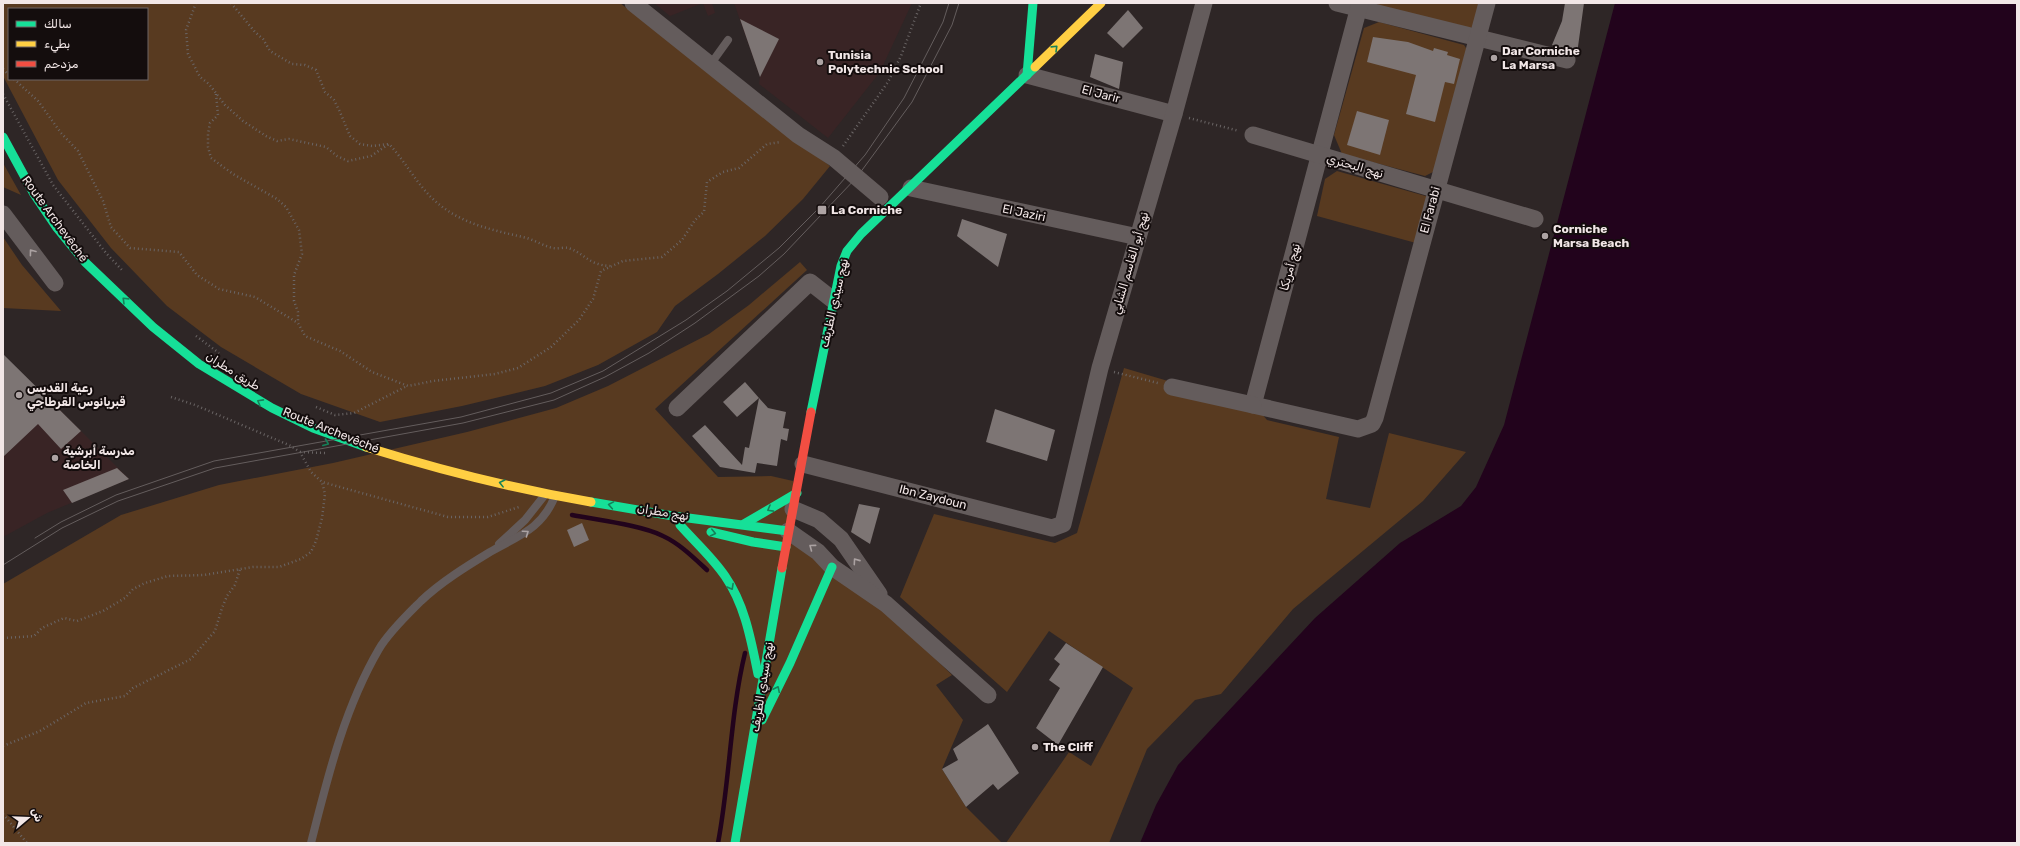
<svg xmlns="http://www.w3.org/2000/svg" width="2020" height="846" viewBox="0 0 2020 846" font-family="Rubik,'Noto Sans Arabic',sans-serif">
<rect width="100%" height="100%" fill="#2e2626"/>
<g fill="#392425">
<polygon points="654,3 712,3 715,13 708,16 703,3 670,16"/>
<polygon points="734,3 912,3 880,72 828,138 759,84 760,77"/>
<polygon points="40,390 129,479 47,513 3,537 3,428"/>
</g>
<g fill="#583a20" fill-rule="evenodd">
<path d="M3,3H620L830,166L803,199L765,236L718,274L675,306L657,332L598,365L545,386L462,406L380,422L301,394L221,347L167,306L111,248L58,180L3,76ZM9,9H147V79H9Z"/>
<polygon points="1377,3 1479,3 1473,27 1465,30 1378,6"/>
<polygon points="1379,22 1464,45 1470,54 1437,170 1425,176 1342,154 1334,135 1364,28"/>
<polygon points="3,163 21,195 3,187"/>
<polygon points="1337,171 1429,197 1416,243 1317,216 1325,179"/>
<polygon points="3,237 22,265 61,311 3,308"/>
<polygon points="800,262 807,270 655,409 718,477 771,476 793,481 796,546 884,609 952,675 936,685 963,720 942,769 966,807 1002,843 3,843 3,584 121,515 219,485 333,463 467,432 556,408 608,386 709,334 749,305"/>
<polygon points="1124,368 1256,407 1267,420 1339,437 1326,499 1370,508 1389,433 1466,452 1423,501 1293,609 1221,694 1195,700 1147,749 1109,843 1006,843 1069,752 1091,766 1133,688 1049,631 1007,692 900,597 934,514 1055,543 1077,533"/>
</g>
<polygon fill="#22031c" points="1615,3 2017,3 2017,843 1140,843 1156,805 1178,765 1315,618 1400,543 1461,506 1476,487 1504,425"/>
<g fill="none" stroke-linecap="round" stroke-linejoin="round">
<g stroke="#22031c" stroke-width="4.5">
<path d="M572,515C597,520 641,525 663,536C680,544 693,557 707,570"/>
<path d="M718,843C730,780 730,715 745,653"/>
</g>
</g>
<g fill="#7d7574">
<polygon points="1565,3 1584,3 1577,54 1552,45 1562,21"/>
<polygon points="1128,10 1143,28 1123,48 1107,33"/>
<polygon points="740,19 779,39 760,77"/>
<polygon points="1373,37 1408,42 1433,51 1434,48 1448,52 1447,55 1460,59 1454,84 1445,82 1435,122 1406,114 1416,75 1367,62"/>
<polygon points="1095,54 1123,62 1119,89 1090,77"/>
<polygon points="1357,111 1389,120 1380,155 1347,145"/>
<polygon points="962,219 1007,234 998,267 957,236"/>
<polygon points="3,354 81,431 61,449 38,424 3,457"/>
<polygon points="745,382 759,398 737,417 723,402"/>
<polygon points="759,398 768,408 786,412 783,428 789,429 787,441 781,439 777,466 757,463 755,473 720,467 692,436 705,425 742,465 745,447 749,448"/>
<polygon points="995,409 1055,430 1047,461 986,442"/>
<polygon points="117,468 129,479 72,503 63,490"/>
<polygon points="859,504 880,508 870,544 851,532"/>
<polygon points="582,523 589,540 574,547 567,530"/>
<polygon points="1066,643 1103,667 1058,745 1036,728 1060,688 1049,680 1060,664 1054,659"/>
<polygon points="988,724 1019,773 998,790 993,784 966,807 942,769 958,760 953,749"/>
</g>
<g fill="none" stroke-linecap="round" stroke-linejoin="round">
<g stroke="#6a6565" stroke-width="2.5" stroke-dasharray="1 3" stroke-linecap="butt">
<path d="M196,3L186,30L188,54L200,77L209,84L225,105L243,121L266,136L277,141L289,139L326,147L337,156L348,161L371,156L389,144C405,161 416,183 433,199C459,224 493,230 527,238C536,241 544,246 553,248C558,249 564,247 568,248C583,252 588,265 610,266"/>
<polyline points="231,3 255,32 263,39 270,51 292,64 305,65 316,70 325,92 334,100 340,112 350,136 360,144 372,146 389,144"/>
<polyline points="3,69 9,75"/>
<polyline points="14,79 38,101 61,133 78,151 103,201 111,227 130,248 179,252 197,275 219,289 255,297 298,323"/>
<polyline points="3,94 53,185 106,253 122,270"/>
<polyline points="216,94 218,115 210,123 208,134 208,147 211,158 233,174 277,199 286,207 299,230 302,254 294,275 294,301 298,312 298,323 305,336 340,351 372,372 408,386 433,381 495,374 518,368 551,347 579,320 593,299 601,271 623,261 662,257 682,240 695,220 704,212 707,182 723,172 739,168 767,144 781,142"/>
<polyline points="1189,118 1239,131"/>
<polyline points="843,146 888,82 901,56 921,3"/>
<polyline points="196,336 219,353"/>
<polyline points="1114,372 1158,383"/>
<polyline points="171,397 195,405 291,446 300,452 311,472 322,482 448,517 488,517 519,507"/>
<polyline points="316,407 335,415 354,413 407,386"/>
<polyline points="300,452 325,453"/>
<polyline points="3,638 34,636 42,628 64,618 77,621 103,611 125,598 133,589 145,583 168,576 204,575 253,567 279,567 301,559 311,552 316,541 322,518 325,494 322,482"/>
<polyline points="3,746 40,731 86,703 125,696 133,688 191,659 215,631 222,608 227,596 235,585 240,569"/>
<polyline points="3,814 27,843"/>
</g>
<g stroke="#645c5c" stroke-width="8">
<polyline points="710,65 728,40"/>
<polyline points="499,544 525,520 544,496"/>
<path d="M311,843C328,776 344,709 379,649C389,632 407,615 421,601C441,582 467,566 490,552C518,536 542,529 555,496"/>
</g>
<g stroke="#645c5c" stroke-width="17">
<polyline points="633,3 798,135 834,158 880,197"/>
<polyline points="1337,3 1567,60"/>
<polyline points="1360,3 1253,405 1358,429 1372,424 1375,418 1487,3"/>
<polyline points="1027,75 1174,114"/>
<polyline points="1253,135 1535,219"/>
<polyline points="911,188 1138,237"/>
<polyline points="3,214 55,283"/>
<polyline points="1172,387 1253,405"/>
<polyline points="677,408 810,282 833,300"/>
<polyline points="803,464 1052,528 1063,524 1100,368 1174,114 1204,3"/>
<polyline points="793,509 819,520 841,539 879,594"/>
<polyline points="788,531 818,552 832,567 886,604 988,695"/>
</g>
<g stroke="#16e098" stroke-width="9">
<polyline points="1027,75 1033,3"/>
<polyline points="3,137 34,194 57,228 85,262 153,327 199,364 272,408 313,428 366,447"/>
<polyline points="811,412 841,266 847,251 861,234 1035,67"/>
<polyline points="591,502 673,516 788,531"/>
<polyline points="744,524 797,493"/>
<path d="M680,525C695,542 712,557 725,576C745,605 751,640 758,674"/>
<polyline points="711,532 753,542 786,547"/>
<polyline points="762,720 790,663 832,567"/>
<polyline points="735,843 782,568"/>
</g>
<g stroke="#ffcf43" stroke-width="9">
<polyline points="1035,67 1101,3"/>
<path d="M366,447C440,470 515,489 591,502"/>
</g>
<polyline stroke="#f24e42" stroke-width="9" points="782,568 811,412"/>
<g stroke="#645d5d" stroke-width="1">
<polyline points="35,538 61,522 116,495 214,461 461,417 551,393 603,371 686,320 727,291 779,248 819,208 865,155 904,98 943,22 949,3"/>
<polyline points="3,565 62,528 118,501 215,468 463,423 554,400 605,377 649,353 695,323 759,276 784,254 857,177 912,102 952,25 959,3"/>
</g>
</g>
<defs><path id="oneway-chevron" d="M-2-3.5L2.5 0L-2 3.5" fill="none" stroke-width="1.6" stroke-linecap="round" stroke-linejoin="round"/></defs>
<g stroke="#158159">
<use href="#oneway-chevron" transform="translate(1055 48) rotate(-44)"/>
<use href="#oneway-chevron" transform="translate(125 300) rotate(-136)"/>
<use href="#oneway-chevron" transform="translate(260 402) rotate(-151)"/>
<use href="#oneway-chevron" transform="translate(326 443) rotate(22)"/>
<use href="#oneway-chevron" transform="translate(502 483) rotate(-166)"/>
<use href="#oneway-chevron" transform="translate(611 505) rotate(-170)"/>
<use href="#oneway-chevron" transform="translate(770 509) rotate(151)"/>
<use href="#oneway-chevron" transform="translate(713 533) rotate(13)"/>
<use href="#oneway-chevron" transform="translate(731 587) rotate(61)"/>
<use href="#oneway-chevron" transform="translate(777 689) rotate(-64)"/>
</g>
<g stroke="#aba2a2">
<use href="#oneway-chevron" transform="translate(32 252) rotate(-127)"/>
<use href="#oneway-chevron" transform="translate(526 533) rotate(-35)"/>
<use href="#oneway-chevron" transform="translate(812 547) rotate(-143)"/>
<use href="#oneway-chevron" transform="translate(856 561) rotate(-125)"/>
</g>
<g fill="#ada3a3" stroke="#140d0d" stroke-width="1.5">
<circle cx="1494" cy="58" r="4"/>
<circle cx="820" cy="62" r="4"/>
<rect x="817" y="205" width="10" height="10" rx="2"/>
<circle cx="1545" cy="236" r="4"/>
<circle cx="19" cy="395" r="4"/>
<circle cx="55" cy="458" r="4"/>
<circle cx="1035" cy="747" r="4"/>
</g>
<g text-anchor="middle" stroke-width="4" stroke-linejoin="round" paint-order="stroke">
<g font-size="12" font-weight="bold" fill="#f2e7e7" stroke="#140d0d" text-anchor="start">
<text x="1502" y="55">Dar Corniche<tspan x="1502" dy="14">La Marsa</tspan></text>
<text x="828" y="59">Tunisia<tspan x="828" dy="14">Polytechnic School</tspan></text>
<text x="831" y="214">La Corniche</text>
<text x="1553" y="233">Corniche<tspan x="1553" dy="14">Marsa Beach</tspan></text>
<text x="27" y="392">رعية القديس<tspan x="27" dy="14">قبريانوس القرطاجي</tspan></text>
<text x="63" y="455">مدرسة أبرشية<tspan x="63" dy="14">الخاصة</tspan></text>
<text x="1043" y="751">The Cliff</text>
</g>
<g font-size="12" fill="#f2e7e7" stroke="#140d0d">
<text transform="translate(1101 94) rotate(15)" y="4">El Jarir</text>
<text transform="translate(1355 166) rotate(16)" y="4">نهج البحتري</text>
<text transform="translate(1430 210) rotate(-75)" y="4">El Farabi</text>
<text transform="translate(1024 213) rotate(12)" y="4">El Jaziri</text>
<text transform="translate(55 219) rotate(54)" y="4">Route Archevêché</text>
<text transform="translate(1130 263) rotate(-74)" y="4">نهج أبو القاسم الشابي</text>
<text transform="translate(1290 267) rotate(-75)" y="4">نهج أمريكا</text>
<text transform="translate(834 303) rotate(-77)" y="4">نهج سيدي الظريف</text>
<text transform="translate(233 371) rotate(32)" y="4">طريق مطران</text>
<text transform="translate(331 430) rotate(22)" y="4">Route Archevêché</text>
<text transform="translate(933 497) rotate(14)" y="4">Ibn Zaydoun</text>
<text transform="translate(663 512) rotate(9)" y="4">نهج مطران</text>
<text transform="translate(762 687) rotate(-81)" y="4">نهج سيدي الظريف</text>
</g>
</g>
<rect width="2020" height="846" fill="none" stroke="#f2e7e7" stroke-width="8"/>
<rect x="8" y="8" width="140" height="72" fill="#140d0d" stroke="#6d6464"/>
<rect x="16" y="21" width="20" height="6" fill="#16e098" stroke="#6d6464"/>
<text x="44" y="28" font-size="12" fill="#f2e7e7">سالك</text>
<rect x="16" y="41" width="20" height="6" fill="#ffcf43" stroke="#6d6464"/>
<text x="44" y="48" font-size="12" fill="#f2e7e7">بطيء</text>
<rect x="16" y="61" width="20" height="6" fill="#f24e42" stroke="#6d6464"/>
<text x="44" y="68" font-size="12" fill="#f2e7e7">مزدحم</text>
<g transform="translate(28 818) rotate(71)" stroke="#140d0d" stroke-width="3" paint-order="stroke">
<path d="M0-3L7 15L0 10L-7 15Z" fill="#f2e7e7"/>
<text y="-6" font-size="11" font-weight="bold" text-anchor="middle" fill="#f2e7e7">ش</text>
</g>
</svg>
